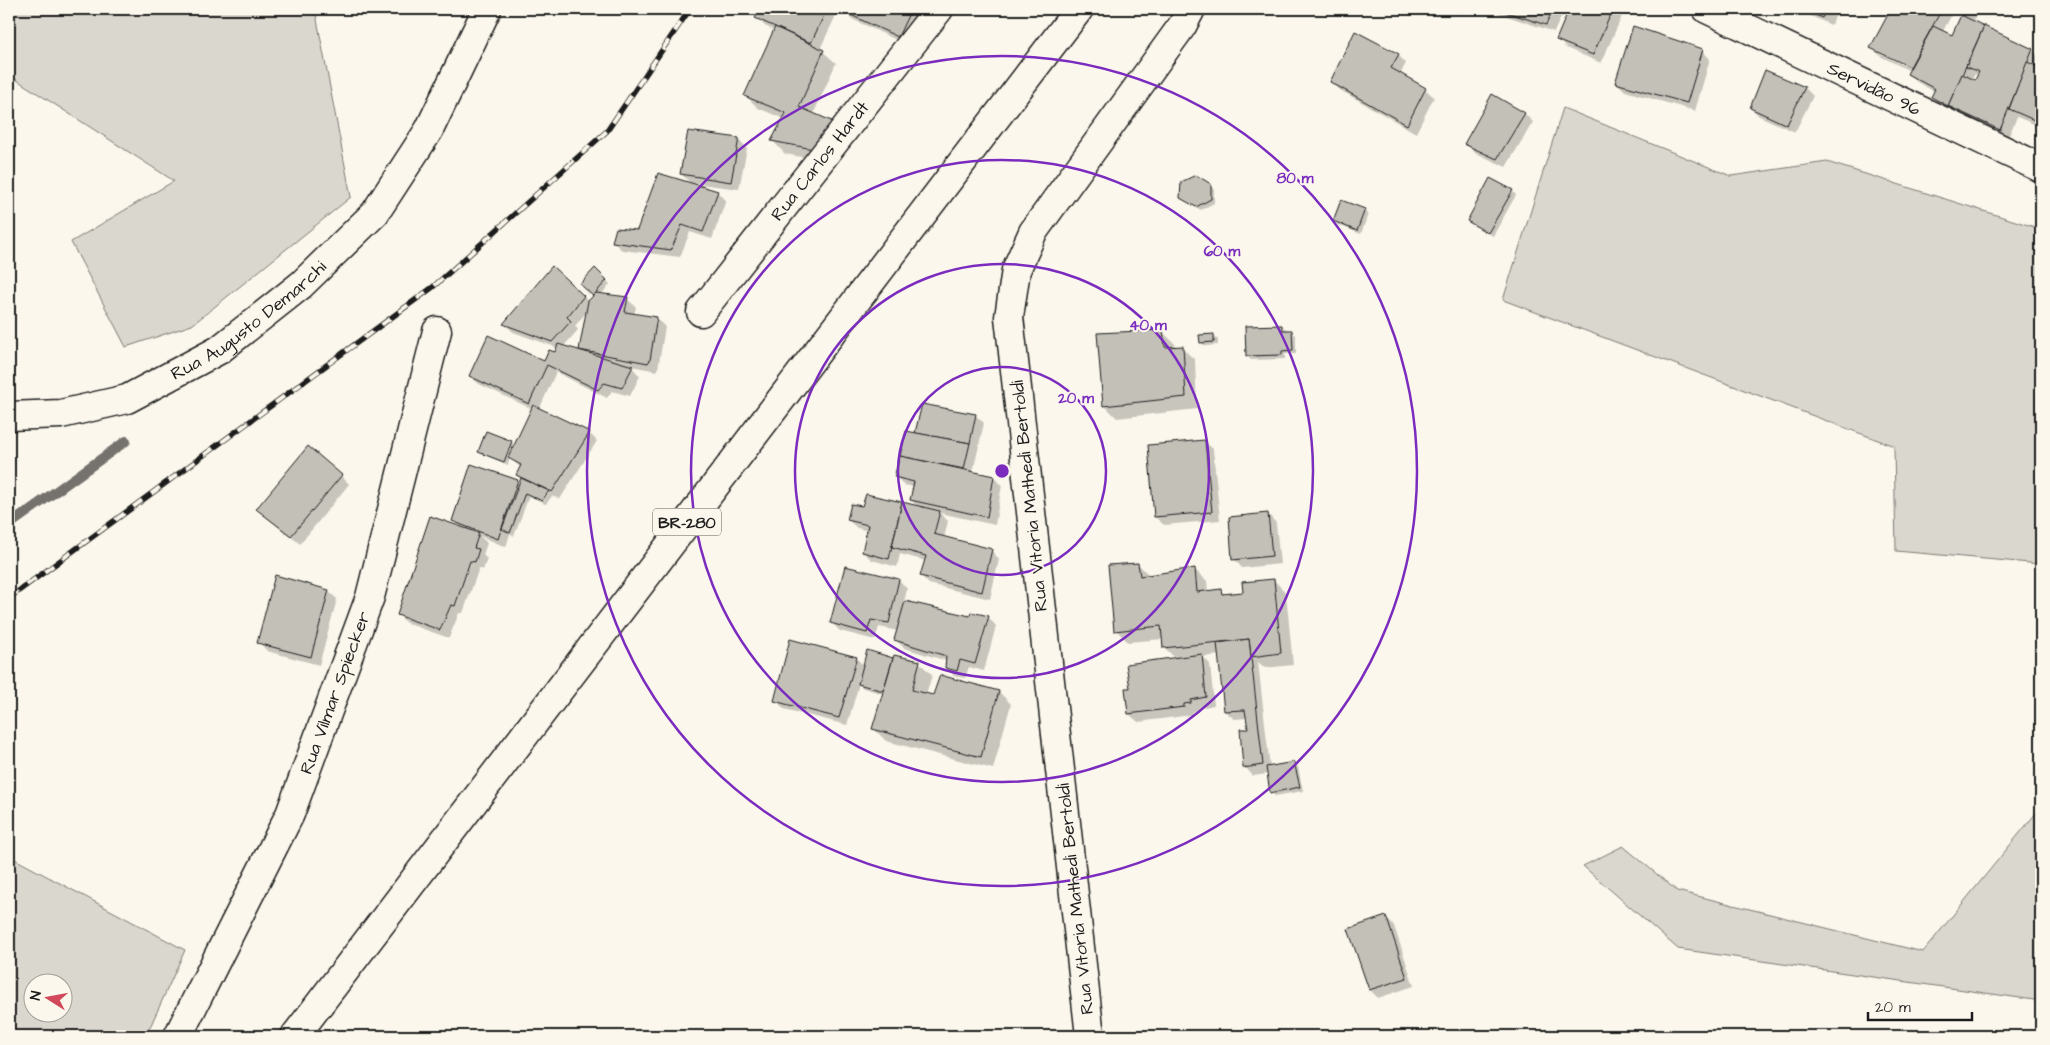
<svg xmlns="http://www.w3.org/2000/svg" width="2050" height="1045" viewBox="0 0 2050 1045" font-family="'Architects Daughter',sans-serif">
<rect width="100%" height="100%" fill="#fbf7ec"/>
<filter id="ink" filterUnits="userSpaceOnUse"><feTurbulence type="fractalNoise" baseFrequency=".02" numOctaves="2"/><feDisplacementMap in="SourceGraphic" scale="10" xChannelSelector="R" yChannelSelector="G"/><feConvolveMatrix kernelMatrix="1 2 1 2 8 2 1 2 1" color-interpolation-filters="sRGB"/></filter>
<g filter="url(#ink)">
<g fill="#dad7ce" stroke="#7b7a75" fill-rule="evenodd">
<polygon points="9,9 315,9 351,197 192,325 126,347 71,242 174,181 9,75"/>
<polygon points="1563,108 1731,176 1827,162 2041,229 2041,564 1896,551 1894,446 1503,300"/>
<polygon points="2041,807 2041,1001 1678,949 1583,866 1623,846 1677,891 1923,952"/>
<path d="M9,856L185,950L146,1036H9ZM32,982H62V1012H32Z"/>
</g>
<g fill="#0003" fill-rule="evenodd">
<polygon points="762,9 839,9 820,49 836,63 813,115 825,161 785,154 773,141 784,119 758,108 745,95 775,31 765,26 757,18"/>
<polygon points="845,9 922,9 907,45 852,19 844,11"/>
<polygon points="1447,9 1463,9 1460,15"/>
<polygon points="1486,9 1565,9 1554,32"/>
<polygon points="1570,9 1618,9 1623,14 1601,63 1566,48 1557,39"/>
<polygon points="1795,9 1839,9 1831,25"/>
<path d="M1886,9H1943L1951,16L1943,31L1953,36L1963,16L1953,9H1982L1972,21L2032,50L2040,58L2037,67L2041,69V127L2017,117L2008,138L1941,105L1932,97L1935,92L1917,82L1908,74L1910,71L1880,56L1872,47L1891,11ZM1880,51L1916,69L1915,71L1880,54ZM1975,74L1978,76L1976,81L1972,79Z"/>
<polygon points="1702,50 1710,59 1695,111 1625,91 1617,83"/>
<polygon points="1398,55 1406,63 1400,75 1425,89 1434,97 1416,133 1340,90 1331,82"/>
<polygon points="1766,72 1805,88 1813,96 1795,132 1759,116 1751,108"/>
<polygon points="1525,114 1533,122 1506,167 1474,152 1466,144"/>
<polygon points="739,140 747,148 739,189 692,183 692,184 717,192 726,200 712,239 690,232 680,257 622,250 613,242 638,232 692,184 681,174"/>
<polygon points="1210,185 1214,189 1214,203 1201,210 1181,198"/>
<polygon points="1512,191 1516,195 1493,236 1468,221"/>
<polygon points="1364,211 1368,214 1361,234 1338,225 1334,221"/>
<path d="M552,268L589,302L594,296L582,284L595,270L610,284L601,295L627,299L636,307L634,315L656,318L665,327L658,369L657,371L631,366L640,376L630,396L612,391L607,398L556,372L539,410L589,433L597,441L560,499L552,496L546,504L542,503L549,493H546L540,501L529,496L514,536L510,534L506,547L480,536L487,543L483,555L487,559L483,570L479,568L463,613H459L449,638L406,623L398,614L462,529L454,521L517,481L520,484L522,480L517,475L521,468L510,458L508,465L484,455L480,451L511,442L515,446L532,409L479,384L470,376L545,362L556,353L558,348L513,332L505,324ZM588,310L580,352L563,347L578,330L575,326Z"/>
<polygon points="1281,326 1296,335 1296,354 1285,354 1285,359 1251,360 1247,356"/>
<polygon points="1163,332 1175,344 1176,348 1182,348 1195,360 1197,409 1117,418 1104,405"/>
<polygon points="1214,336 1218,340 1218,345 1205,346 1201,342"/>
<polygon points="975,415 984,423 973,472 994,477 1002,485 995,525 940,513 948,521 944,538 991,550 999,559 990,599 929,584 921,576 926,561 900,554 897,567 872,560 863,552 868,531 857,528 848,520 863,508 867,495 919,508 911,500 914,487 904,485 896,477 907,433 916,434"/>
<polygon points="1204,441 1213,449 1220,520 1164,525 1155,517"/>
<polygon points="341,476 349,484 300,544 266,517"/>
<polygon points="1268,514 1276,523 1280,564 1242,568 1234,559"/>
<polygon points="1138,564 1150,576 1194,569 1207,581 1208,592 1220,590 1225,595 1244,593 1274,580 1286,593 1293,665 1265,668 1258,662 1270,768 1294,763 1298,767 1303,791 1275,796 1271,792 1268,774 1253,776 1245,767 1249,730 1248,718 1234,719 1225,711 1220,655 1203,657 1210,664 1214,705 1199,708 1199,711 1192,712 1192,715 1138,722 1129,714 1131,690 1176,659 1164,647 1163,639 1128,642 1116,630"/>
<polygon points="899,580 907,589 904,602 971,618 988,617 996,626 984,671 969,667 965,678 954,676 946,667 947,661 904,648 895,639 898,631 879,627 875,640 840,631 831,622"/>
<polygon points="328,591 337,599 319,665 267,651 259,642"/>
<polygon points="868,652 894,659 919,662 932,675 926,695 934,697 999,692 1011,704 993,769 886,741 874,729 884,694 863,688 859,684 847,725 784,709 776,700 856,658 864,666"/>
<polygon points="1386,918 1394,926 1414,986 1378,998 1370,990"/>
</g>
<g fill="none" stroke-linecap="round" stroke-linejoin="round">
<polyline stroke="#74726e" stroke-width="10" points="9,525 126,441"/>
</g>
<g fill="#c3c0b8" stroke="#1c1c1c">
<polygon points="760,9 827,9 811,43 755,18"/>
<polygon points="843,9 911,9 898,37 842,11"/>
<polygon points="1496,9 1553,9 1546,25"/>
<polygon points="1569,9 1613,9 1593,55 1556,40"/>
<polygon points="1803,9 1826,9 1822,18"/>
<polygon points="1891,9 1942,9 1910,67 1870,48"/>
<polygon points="1961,15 1984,26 1948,106 1931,97 1935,89 1907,74 1933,26 1952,35"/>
<polygon points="1633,26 1703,49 1687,103 1615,83"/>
<polygon points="1984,26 2033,49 2000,130 1948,106 1962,74 1975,80 1979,72 1966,67"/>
<polygon points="775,27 824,50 799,107 834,122 813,149 771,141 786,113 744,96"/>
<polygon points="1355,31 1399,54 1391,68 1426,88 1407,125 1330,82"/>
<polygon points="2027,62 2041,68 2041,123 2009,109"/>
<polygon points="1765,70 1805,87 1787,125 1750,108"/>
<polygon points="1492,94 1525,113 1497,159 1464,144"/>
<polygon points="688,131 739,138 731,182 680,174"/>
<polygon points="658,173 718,191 703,232 682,225 671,250 612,242 616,228 637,230"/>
<polygon points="1196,175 1211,184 1211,199 1196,207 1180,198 1181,182"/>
<polygon points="1490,178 1513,190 1488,233 1467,221"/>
<polygon points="1341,200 1365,209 1357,231 1333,221"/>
<polygon points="552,266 584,296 567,317 571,321 552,342 503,324"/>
<polygon points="595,268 607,280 593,296 580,284"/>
<polygon points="596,293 628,297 625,312 657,317 650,360 648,363 579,350 588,301"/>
<polygon points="1282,325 1282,330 1292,330 1293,350 1282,351 1282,355 1246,356 1245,326"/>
<polygon points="1163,330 1165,347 1183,346 1186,397 1103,406 1097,333"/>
<polygon points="1214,334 1214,342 1200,343 1199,335"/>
<polygon points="488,335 544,361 549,350 555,352 558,344 633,366 622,388 604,383 598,390 547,365 529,404 469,376"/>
<polygon points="922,404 976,414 970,443 915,433"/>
<polygon points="533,405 590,432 552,492 516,475 521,465 508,458"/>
<polygon points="486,431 512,441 504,462 478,452"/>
<polygon points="906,431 970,443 964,469 900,456"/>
<polygon points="1205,440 1212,512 1154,517 1148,445"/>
<polygon points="308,446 342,475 291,536 256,509"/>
<polygon points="900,456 994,476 987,517 910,500 914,482 894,477"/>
<polygon points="471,464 518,480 498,539 452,521"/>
<polygon points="521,478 549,491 542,501 525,493 510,533 502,529"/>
<polygon points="866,494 902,502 889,559 862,552 868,525 847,520 851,504 862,506"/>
<polygon points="902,502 940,511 934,534 992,549 982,592 920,576 926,556 892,547"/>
<polygon points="1268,513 1272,556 1232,560 1229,517"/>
<polygon points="430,516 479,533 474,548 479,549 475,562 470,561 455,606 451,605 440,630 397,615"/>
<polygon points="1138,563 1140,576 1195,568 1197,592 1221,589 1222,594 1243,592 1242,582 1274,579 1281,653 1251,657 1249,639 1163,648 1161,626 1114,631 1108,565"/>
<polygon points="845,566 899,579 889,623 871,620 867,633 830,623"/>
<polygon points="275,575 329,590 311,657 257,643"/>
<polygon points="905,601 970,616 971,612 989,616 975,664 960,660 957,671 945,668 946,656 894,640"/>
<polygon points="790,639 857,657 839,718 774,701"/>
<polygon points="1249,639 1263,765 1243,768 1240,729 1248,729 1245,710 1224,711 1217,643"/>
<polygon points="867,650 893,658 883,691 858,684"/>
<polygon points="1202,654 1206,697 1191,700 1191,703 1184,704 1184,707 1128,714 1125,688 1130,688 1126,664"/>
<polygon points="894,655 920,661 912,690 933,695 940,675 999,691 981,757 872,729"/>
<polygon points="1294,762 1300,787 1270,793 1266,767"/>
<polygon points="1386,916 1407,978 1369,990 1348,929"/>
</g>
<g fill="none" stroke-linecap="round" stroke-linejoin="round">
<defs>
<g id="minor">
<path id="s1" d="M1707,9L2041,168"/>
<path id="s2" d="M701,312L939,9"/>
<path id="s3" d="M9,416L61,414L127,399L219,350L301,285L375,213L429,130L487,9"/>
<path id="s4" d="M178,1036L290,814L370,597L437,331"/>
<polyline points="1090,1036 1009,317 1016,270 1033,232 1182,26 1191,9"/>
</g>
<polyline id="highway" points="295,1036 1079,9"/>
</defs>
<use href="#minor" stroke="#1c1c1c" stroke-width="31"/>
<use href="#highway" stroke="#1c1c1c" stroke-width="31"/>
<use href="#minor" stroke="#fbf7ec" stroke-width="28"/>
<use href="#highway" stroke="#fbf7ec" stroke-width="28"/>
<defs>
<polyline id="rail" points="9,598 433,287 607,131 690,9"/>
</defs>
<use href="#rail" stroke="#1c1c1c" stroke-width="5.5"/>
<use href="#rail" stroke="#fbf7ec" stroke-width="4" stroke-dasharray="11" stroke-linecap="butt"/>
</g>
</g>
<g fill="none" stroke="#7b2cbf" stroke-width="2.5">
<circle cx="1002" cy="471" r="104"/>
<circle cx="1002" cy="471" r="207"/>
<circle cx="1002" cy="471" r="311"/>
<circle cx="1002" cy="471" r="415"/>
</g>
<g text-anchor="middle" stroke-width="4" stroke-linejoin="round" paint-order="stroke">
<rect fill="#fbf7ec" stroke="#5f5e5a" stroke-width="1" x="653" y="508.5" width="68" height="27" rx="4"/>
<g font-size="16" font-weight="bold" fill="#1c1c1c">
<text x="687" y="528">BR-280</text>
</g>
<g font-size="18" fill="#1c1c1c" stroke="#fbf7ec">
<text dy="6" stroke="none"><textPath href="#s1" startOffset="185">Servidão 96</textPath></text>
<text dy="6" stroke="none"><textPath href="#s2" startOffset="192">Rua Carlos Hardt</textPath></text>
<text dy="6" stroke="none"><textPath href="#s3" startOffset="265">Rua Augusto Demarchi</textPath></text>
<text transform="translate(1029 496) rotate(-96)" y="6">Rua Vitoria Mathedi Bertoldi</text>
<text dy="6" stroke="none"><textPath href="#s4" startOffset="378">Rua Vilmar Spiecker</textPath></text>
<text transform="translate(1075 899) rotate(-96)" y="6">Rua Vitoria Mathedi Bertoldi</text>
</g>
</g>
<circle cx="1002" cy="471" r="8" fill="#7b2cbf" stroke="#fbf7ec" stroke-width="2.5"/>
<g font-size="15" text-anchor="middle" font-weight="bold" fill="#7b2cbf" stroke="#fbf7ec" stroke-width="4" stroke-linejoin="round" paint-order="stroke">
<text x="1295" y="183">80 m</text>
<text x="1222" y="256">60 m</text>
<text x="1148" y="330">40 m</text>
<text x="1076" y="403">20 m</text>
</g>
<rect width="2050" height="1045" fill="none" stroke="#fbf7ec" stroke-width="30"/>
<rect x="15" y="15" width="2020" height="1015" fill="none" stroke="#1c1c1c" stroke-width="2" filter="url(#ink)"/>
<g transform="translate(48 998) rotate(281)"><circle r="24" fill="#fbf7ec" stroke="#a29f99"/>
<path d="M0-4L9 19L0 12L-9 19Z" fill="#d1495b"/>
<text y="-8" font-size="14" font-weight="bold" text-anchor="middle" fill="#1c1c1c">N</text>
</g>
<path d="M1868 1012v8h104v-8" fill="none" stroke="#1c1c1c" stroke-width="2.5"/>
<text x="1875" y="1012" font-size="15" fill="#1c1c1c" stroke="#fbf7ec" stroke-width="4" paint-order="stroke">20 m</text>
</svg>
